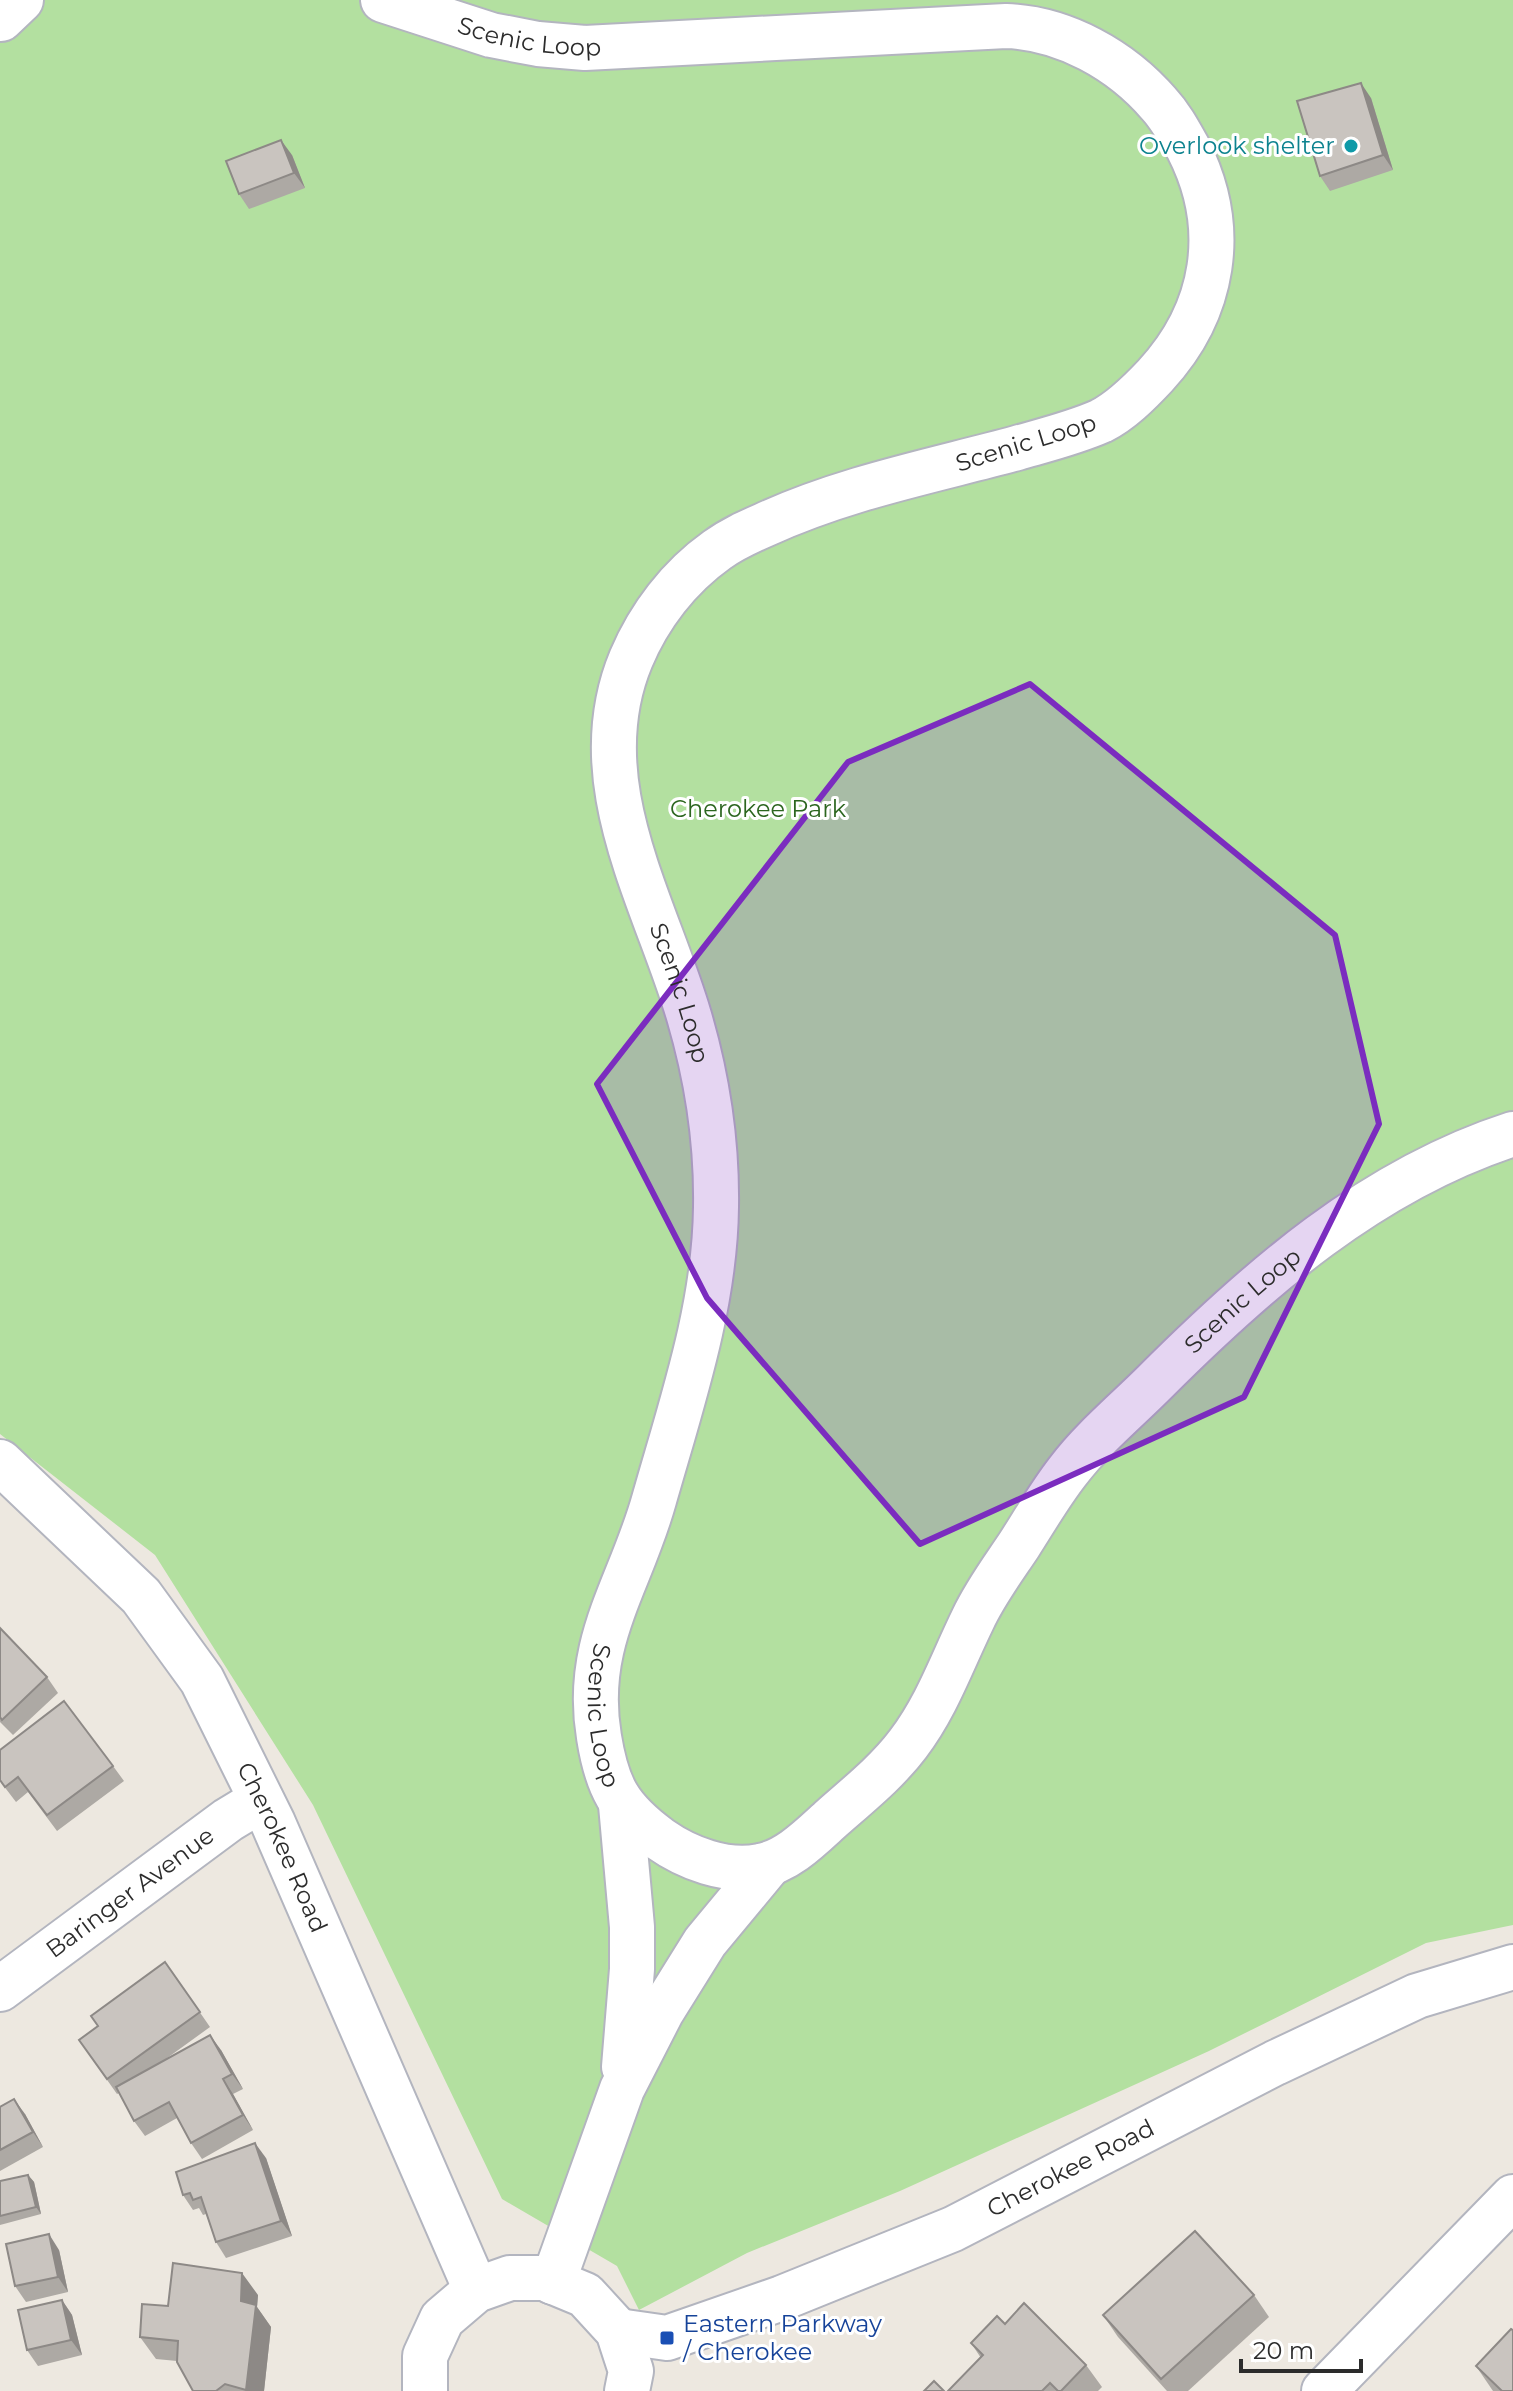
<svg xmlns="http://www.w3.org/2000/svg" width="1513" height="2391" viewBox="0 0 1513 2391" font-family="Montserrat,sans-serif">
<rect width="100%" height="100%" fill="#ede8e0"/>
<polygon fill="#b3e0a0" points="0,0 1513,0 1513,1925 1426,1943 1209,2051 900,2191 747,2253 639,2310 617,2266 502,2199 313,1805 155,1555 0,1434"/>
<g fill="none" stroke-linecap="round" stroke-linejoin="round">
<defs>
<g id="street">
<path id="s1" d="M383,0L491,35L538,44L585,48L1006,26C1064,28 1121,60 1159,104C1171,117 1179,132 1188,148C1229,228 1215,311 1155,376C1139,393 1121,411 1101,421C1074,433 1045,440 1017,448C932,471 844,488 764,525C748,532 732,539 717,550C679,577 649,616 631,659C580,781 655,901 689,1016C707,1077 717,1143 716,1207C715,1307 681,1405 654,1500C630,1586 583,1642 599,1737C607,1787 619,1809 660,1839C687,1858 726,1873 760,1866C788,1861 811,1837 832,1818C858,1795 887,1772 908,1744C937,1706 952,1662 973,1619C985,1593 1003,1569 1019,1545C1035,1520 1050,1494 1068,1471C1092,1439 1126,1411 1154,1383C1258,1279 1371,1180 1513,1134"/>
<polyline points="1,19 21,0"/>
<path id="s2" d="M0,1462L141,1596L202,1680L273,1823L476,2290"/>
<polyline points="621,1805 632,1927 632,1969 624,2067"/>
<path id="s3" d="M0,1989L228,1820L261,1800"/>
<polyline points="553,2282 622,2089 662,2011 705,1942 768,1866"/>
<path id="s4" d="M618,2331L667,2338L782,2298L953,2229L1275,2063L1417,1996L1513,1967"/>
<polyline points="425,2391 425,2356 442,2319 476,2290 510,2278 544,2278 585,2295 618,2331 631,2371 627,2391"/>
<polyline points="1324,2391 1513,2197"/>
</g>
</defs>
<use href="#street" stroke="#b3b5bf" stroke-width="48"/>
<use href="#street" stroke="#fff" stroke-width="44"/>
</g>
<g fill="#ada9a4">
<polygon points="1371,98 1393,170 1330,191 1320,176"/>
<polygon points="292,155 305,188 249,209 239,194"/>
<polygon points="0,1628 47,1677 58,1693 13,1735 0,1722"/>
<polygon points="0,1750 113,1766 124,1781 57,1831 28,1792 16,1802 0,1781"/>
<polygon points="165,1962 210,2027 163,2061 221,2050 243,2089 233,2094 253,2130 202,2159 191,2143 177,2118 145,2136 134,2121 119,2093 117,2094 79,2040 98,2026"/>
<polygon points="0,2107 25,2114 43,2147 0,2171"/>
<polygon points="266,2158 292,2236 226,2258 216,2242 206,2214 203,2215 199,2208 193,2210 183,2195"/>
<polygon points="28,2175 34,2182 41,2214 0,2225 0,2181"/>
<polygon points="59,2250 68,2292 26,2302 15,2286"/>
<polygon points="258,2295 257,2307 271,2327 264,2391 193,2391 177,2361 156,2359 140,2337 168,2306"/>
<polygon points="1254,2295 1269,2317 1188,2391 1167,2391 1118,2337 1103,2315"/>
<polygon points="62,2300 72,2315 82,2355 38,2366 27,2350"/>
<polygon points="1005,2324 1086,2365 1102,2387 1098,2391 948,2391 981,2358 971,2343"/>
<polygon points="1476,2366 1513,2391 1493,2391"/>
</g>
<g fill="#8d8986">
<polygon points="1361,83 1371,98 1393,170 1383,155"/>
<polygon points="281,140 292,155 305,188 294,173"/>
<polygon points="210,2035 221,2050 243,2089 232,2074"/>
<polygon points="223,2079 233,2094 253,2130 243,2115"/>
<polygon points="14,2099 25,2114 43,2147 33,2132"/>
<polygon points="255,2143 266,2158 292,2236 281,2221"/>
<polygon points="28,2175 34,2182 41,2214 36,2207"/>
<polygon points="49,2234 59,2250 68,2292 58,2277"/>
<polygon points="242,2273 258,2295 257,2307 271,2327 264,2391 247,2391 246,2390 241,2301"/>
<polygon points="62,2300 72,2315 82,2355 71,2340"/>
</g>
<g fill="#c9c4bf" stroke="#8d8986" stroke-width="2">
<polygon points="1361,83 1383,155 1320,176 1297,101"/>
<polygon points="281,140 294,173 239,194 226,161"/>
<polygon points="0,1628 47,1677 2,1720 0,1717"/>
<polygon points="64,1701 113,1766 47,1815 18,1777 5,1787 0,1780 0,1750"/>
<polygon points="165,1962 200,2012 107,2079 79,2040 98,2026 91,2016"/>
<polygon points="210,2035 232,2074 223,2079 243,2115 191,2143 169,2102 134,2121 116,2087"/>
<polygon points="14,2099 33,2132 0,2150 0,2107"/>
<polygon points="255,2143 281,2221 216,2242 201,2197 193,2200 190,2193 183,2195 176,2172"/>
<polygon points="28,2175 36,2207 0,2216 0,2181"/>
<polygon points="1195,2231 1254,2295 1161,2379 1103,2315"/>
<polygon points="49,2234 58,2277 15,2286 6,2244"/>
<polygon points="173,2263 242,2273 241,2301 256,2305 246,2390 225,2384 216,2391 193,2391 177,2362 178,2341 140,2337 142,2304 168,2306"/>
<polygon points="62,2300 71,2340 27,2350 18,2310"/>
<polygon points="1024,2303 1086,2365 1061,2391 1058,2391 1050,2383 1042,2391 948,2391 983,2355 971,2343 997,2316 1005,2324"/>
<polygon points="1511,2329 1513,2330 1513,2391 1502,2391 1476,2366"/>
<polygon points="934,2381 944,2391 924,2391"/>
</g>
<path fill="#7b2cbf" fill-opacity="0.2" stroke="#7b2cbf" stroke-width="6" stroke-linejoin="round" d="M1030,684L1335,935L1379,1124L1244,1397L920,1544L707,1298L597,1084L848,762Z"/>
<circle fill="#0f9aa8" stroke="#fff" stroke-width="3" cx="1351" cy="146" r="8"/>
<rect fill="#1a4fb4" stroke="#fff" stroke-width="3" x="659" y="2330" width="16" height="16" rx="4"/>
<g text-anchor="middle" stroke-width="6" stroke-linejoin="round" paint-order="stroke">
<g font-size="24" fill="#2c2c2c" stroke="#fff">
<text dy="8" stroke="none"><textPath href="#s1" startOffset="152">Scenic Loop</textPath></text>
<text transform="translate(1026 443) rotate(-17)" y="8">Scenic Loop</text>
<text dy="8" stroke="none"><textPath href="#s1" startOffset="2070">Scenic Loop</textPath></text>
<text dy="8" stroke="none"><textPath href="#s1" startOffset="3820">Scenic Loop</textPath></text>
<text dy="8" stroke="none"><textPath href="#s1" startOffset="2814">Scenic Loop</textPath></text>
<text dy="8" stroke="none"><textPath href="#s2" startOffset="484">Cherokee Road</textPath></text>
<text dy="8" stroke="none"><textPath href="#s3" startOffset="162">Baringer Avenue</textPath></text>
<text dy="8" stroke="none"><textPath href="#s4" startOffset="488">Cherokee Road</textPath></text>
</g>
<g font-size="24" fill="#0d838f" stroke="#fff" text-anchor="end">
<text x="1335" y="154">Overlook shelter</text>
</g>
<g font-size="24" fill="#2c661f" stroke="#fff">
<text x="758" y="817">Cherokee Park</text>
</g>
<g font-size="24" fill="#164399" stroke="#fff" text-anchor="start">
<text x="683" y="2332">Eastern Parkway<tspan x="683" dy="28">/ Cherokee</tspan></text>
</g>
</g>
<path d="M1241 2359v12h120v-12" fill="none" stroke="#2c2c2c" stroke-width="4"/>
<text x="1253" y="2359" font-size="24" fill="#2c2c2c" stroke="#ffffff" stroke-width="6" paint-order="stroke">20 m</text>
</svg>
